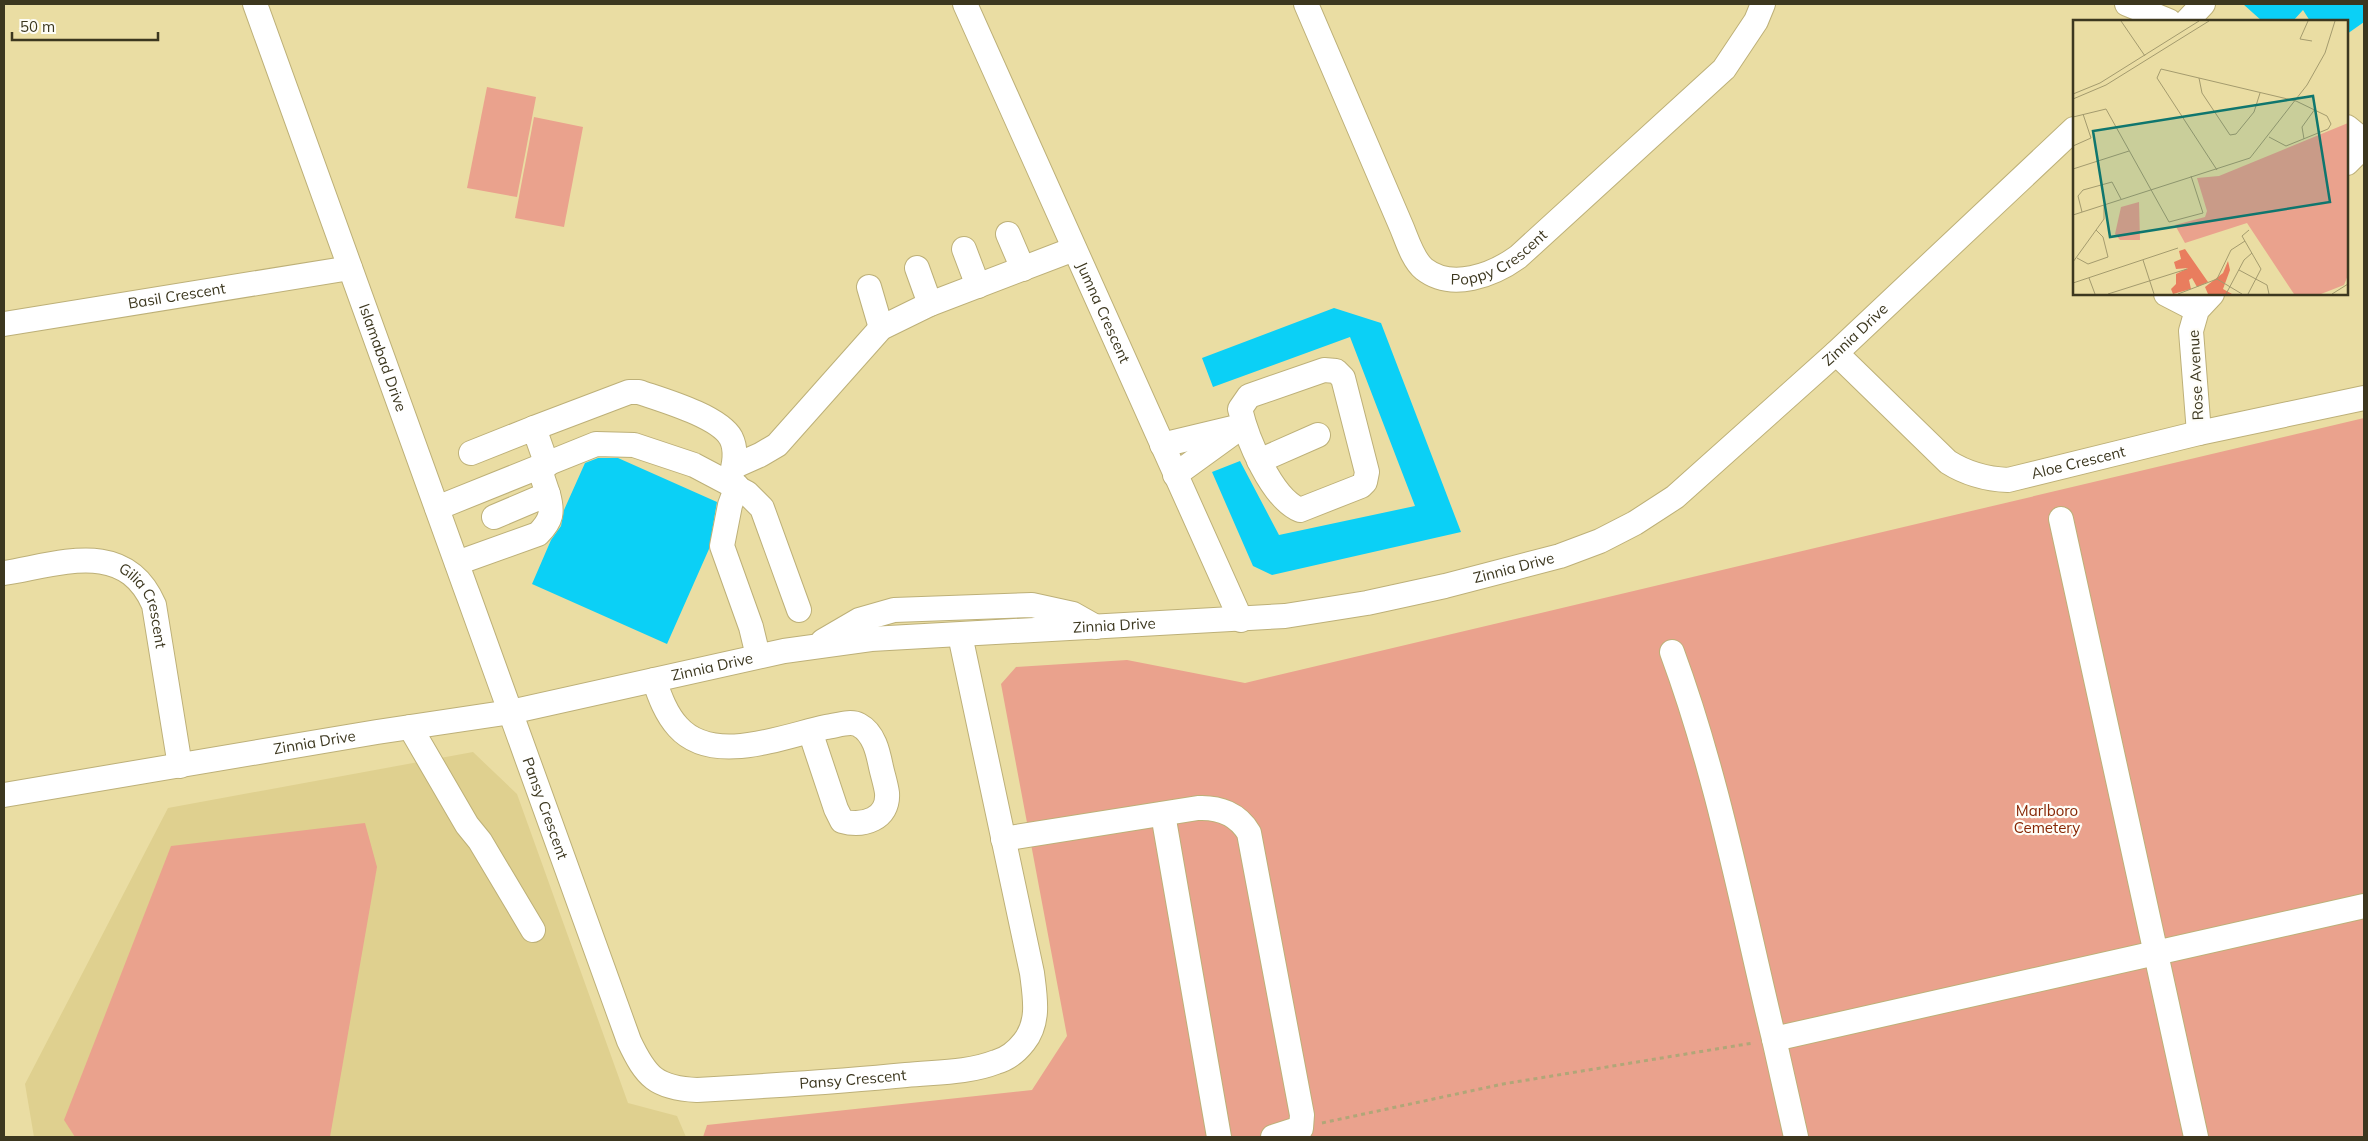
<svg xmlns="http://www.w3.org/2000/svg" width="2368" height="1141" viewBox="0 0 2368 1141" font-family="Mulish,sans-serif">
<rect width="100%" height="100%" fill="#eadda3"/>
<polygon fill="#dfd08f" points="473,752 517,794 628,1103 677,1116 686,1137 34,1137 25,1084 168,808"/>
<g fill="#eaa28d">
<polygon points="487,87 536,97 517,197 467,188"/>
<polygon points="534,117 583,127 564,227 515,218"/>
<polygon points="2364,418 2364,1137 703,1137 707,1125 1032,1090 1067,1036 1001,684 1016,667 1127,660 1245,683"/>
<polygon points="365,823 377,867 330,1137 75,1137 64,1120 171,846"/>
</g>
<g fill="#0bd0f6">
<polygon points="2243,4 2364,4 2364,22 2347,34 2347,21 2310,21 2303,10 2293,21 2262,21"/>
<polygon points="1334,308 1381,323 1461,532 1272,575 1253,566 1212,472 1240,461 1279,535 1415,506 1350,337 1213,387 1202,358"/>
<polygon points="598,458 618,458 717,502 709,549 667,644 532,584 551,540 561,526 564,510 585,463"/>
</g>
<g fill="none" stroke-linecap="round" stroke-linejoin="round">
<defs>
<g id="minor">
<path id="s1" d="M255,4L629,1041C646,1077 656,1088 697,1090C767,1086 836,1082 906,1075C935,1072 968,1073 996,1062C1007,1059 1017,1051 1024,1042C1040,1022 1035,997 1032,973L960,635"/>
<path id="s2" d="M965,4L1241,620"/>
<path id="s3" d="M1306,4L1402,228C1407,240 1413,260 1424,269C1452,291 1493,275 1518,257L1724,69L1756,21L1763,4"/>
<polyline points="2127,4 2169,21"/>
<polyline points="2187,21 2203,4"/>
<polyline points="2347,127 2364,141"/>
<polyline points="2347,163 2364,146"/>
<polyline points="1008,234 1023,269"/>
<polyline points="964,249 978,286"/>
<polyline points="917,268 930,304"/>
<polyline points="869,287 881,328"/>
<polyline points="2166,294 2197,310"/>
<path id="s4" d="M4,324L350,268"/>
<path id="s5" d="M1836,353L1948,462C1967,474 1985,479 2008,480L2199,433L2364,398"/>
<path d="M1324,370L1336,371L1343,378L1367,472L1365,482L1361,486L1300,510C1271,498 1247,438 1240,409L1249,396Z"/>
<path d="M534,428L629,392H639C662,400 719,416 731,438C737,450 734,467 730,479"/>
<polyline points="2199,433 2191,331 2197,310 2212,294"/>
<polyline points="1162,445 1233,428"/>
<polyline points="471,453 534,428 547,465"/>
<polyline points="1259,461 1318,435"/>
<polyline points="735,466 760,455 777,445 881,328 930,304 1074,249"/>
<polyline points="1175,475 1244,425"/>
<polyline points="737,486 730,505 722,546 751,627 758,656"/>
<polyline points="437,508 596,444 634,445 694,465 747,493 762,508 799,610"/>
<polyline points="494,517 548,494 543,479"/>
<polyline points="2061,519 2196,1137"/>
<path d="M457,563L538,534C552,520 553,512 548,494"/>
<path id="s6" d="M4,573C60,564 125,538 154,605L180,766"/>
<polyline points="823,641 859,620 894,610 1032,605 1073,614 1096,627"/>
<path d="M1672,652C1718,776 1743,911 1774,1039L2364,906"/>
<path d="M654,680C660,697 666,714 678,727C713,766 784,736 826,727C836,726 850,720 859,725C874,733 878,752 881,767C883,776 886,785 887,793C889,819 863,827 842,821L836,809L810,731"/>
<polyline points="410,727 467,825 480,841 533,930"/>
<path id="s7" d="M4,795L377,732L510,712L784,651L871,639L1285,616L1367,603L1445,586L1560,556L1600,541L1635,523L1675,497L1836,353L2074,129"/>
<polyline points="1163,814 1219,1137"/>
<path d="M1003,839L1198,808C1219,807 1238,814 1249,833L1302,1115L1301,1128L1273,1137"/>
<polyline points="1774,1039 1796,1137"/>
</g>
</defs>
<use href="#minor" stroke="#bdb078" stroke-width="26"/>
<polyline stroke="#b1a678" stroke-width="3" stroke-dasharray="4 4" stroke-linecap="butt" points="1322,1123 1503,1084 1753,1043"/>
<use href="#minor" stroke="#fff" stroke-width="24"/>
</g>
<g text-anchor="middle" stroke-width="4.5" stroke-linejoin="round" paint-order="stroke">
<g font-size="15" fill="#3c371f" stroke="#fefdf7">
<text dy="5" stroke="none"><textPath href="#s3" startOffset="374">Poppy Crescent</textPath></text>
<text dy="5" stroke="none"><textPath href="#s4" startOffset="175">Basil Crescent</textPath></text>
<text dy="5" stroke="none"><textPath href="#s2" startOffset="338">Jumna Crescent</textPath></text>
<text dy="5" stroke="none"><textPath href="#s7" startOffset="1950">Zinnia Drive</textPath></text>
<text dy="5" stroke="none"><textPath href="#s1" startOffset="376">Islamabad Drive</textPath></text>
<text transform="translate(2196 375) rotate(-93)" y="5">Rose Avenue</text>
<text dy="5" stroke="none"><textPath href="#s5" startOffset="292">Aloe Crescent</textPath></text>
<text dy="5" stroke="none"><textPath href="#s7" startOffset="1530">Zinnia Drive</textPath></text>
<text dy="5" stroke="none"><textPath href="#s6" startOffset="166">Gilia Crescent</textPath></text>
<text dy="5" stroke="none"><textPath href="#s7" startOffset="1125">Zinnia Drive</textPath></text>
<text dy="5" stroke="none"><textPath href="#s7" startOffset="720">Zinnia Drive</textPath></text>
<text dy="5" stroke="none"><textPath href="#s7" startOffset="315">Zinnia Drive</textPath></text>
<text dy="5" stroke="none"><textPath href="#s1" startOffset="855">Pansy Crescent</textPath></text>
<text dy="5" stroke="none"><textPath href="#s1" startOffset="1349">Pansy Crescent</textPath></text>
</g>
<g font-size="15" fill="#872705" stroke="#fefdf7">
<text x="2047" y="816">Marlboro<tspan x="2047" dy="17">Cemetery</tspan></text>
</g>
</g>
<g transform="translate(2073 20)">
<rect width="275" height="275" fill="#eadda3"/>
<path d="M275,103V255L271,265L248,274H221L174,203L112,223L102,205L132,197L134,191L124,158L146,156ZM66,182L67,220H47L42,214L48,187Z" fill="#eaa28d"/>
<path d="M112,229L135,262L124,267L119,258L116,260L118,269L100,274L98,269L103,264V254L115,248L103,249L101,242L108,239L106,231ZM155,241L157,250L150,269L159,274H135L132,267L150,253Z" fill="#e97d5e"/>
<path fill="none" stroke="#a49b6e" stroke-width="1" d="M48,1L72,36M235,1L227,19L239,21M126,58L129,73L157,115L163,114L181,92L187,73M0,74L27,63L126,1M0,79L33,65L136,1M0,97L33,89L96,202L130,193L118,156M231,119L229,107L242,89M0,126L18,118L10,94M0,149L56,131M144,150L84,58L88,49L223,81L254,96L258,104L255,109L213,126L196,117M9,192L5,176L10,170L39,162L48,179M0,195L177,138L234,65L252,33L262,1M4,238L15,244L35,237L30,217L23,210M70,240L81,274M0,242L31,199V185M166,250L194,265L196,274M16,258L22,274M144,259L169,274M0,263L105,228M35,274L114,249M105,274L144,259L158,230L172,221M153,274L171,240L179,233M175,274L188,249L169,216L176,210M259,274L275,264"/>
<path fill="#0f766e" fill-opacity="0.15" stroke="#0f766e" stroke-width="2.5" d="M240,76L257,182L37,217L20,111Z"/>
<rect width="275" height="275" fill="none" stroke="#3c371f" stroke-width="2.5"/>
</g>
<rect width="2368" height="1141" fill="none" stroke="#3c371f" stroke-width="10"/>
<path d="M12 32v8h146v-8" fill="none" stroke="#3c371f" stroke-width="2.5"/>
<text x="20" y="32" font-size="15" fill="#3c371f" stroke="#fefdf7" stroke-width="4" paint-order="stroke">50 m</text>
</svg>
